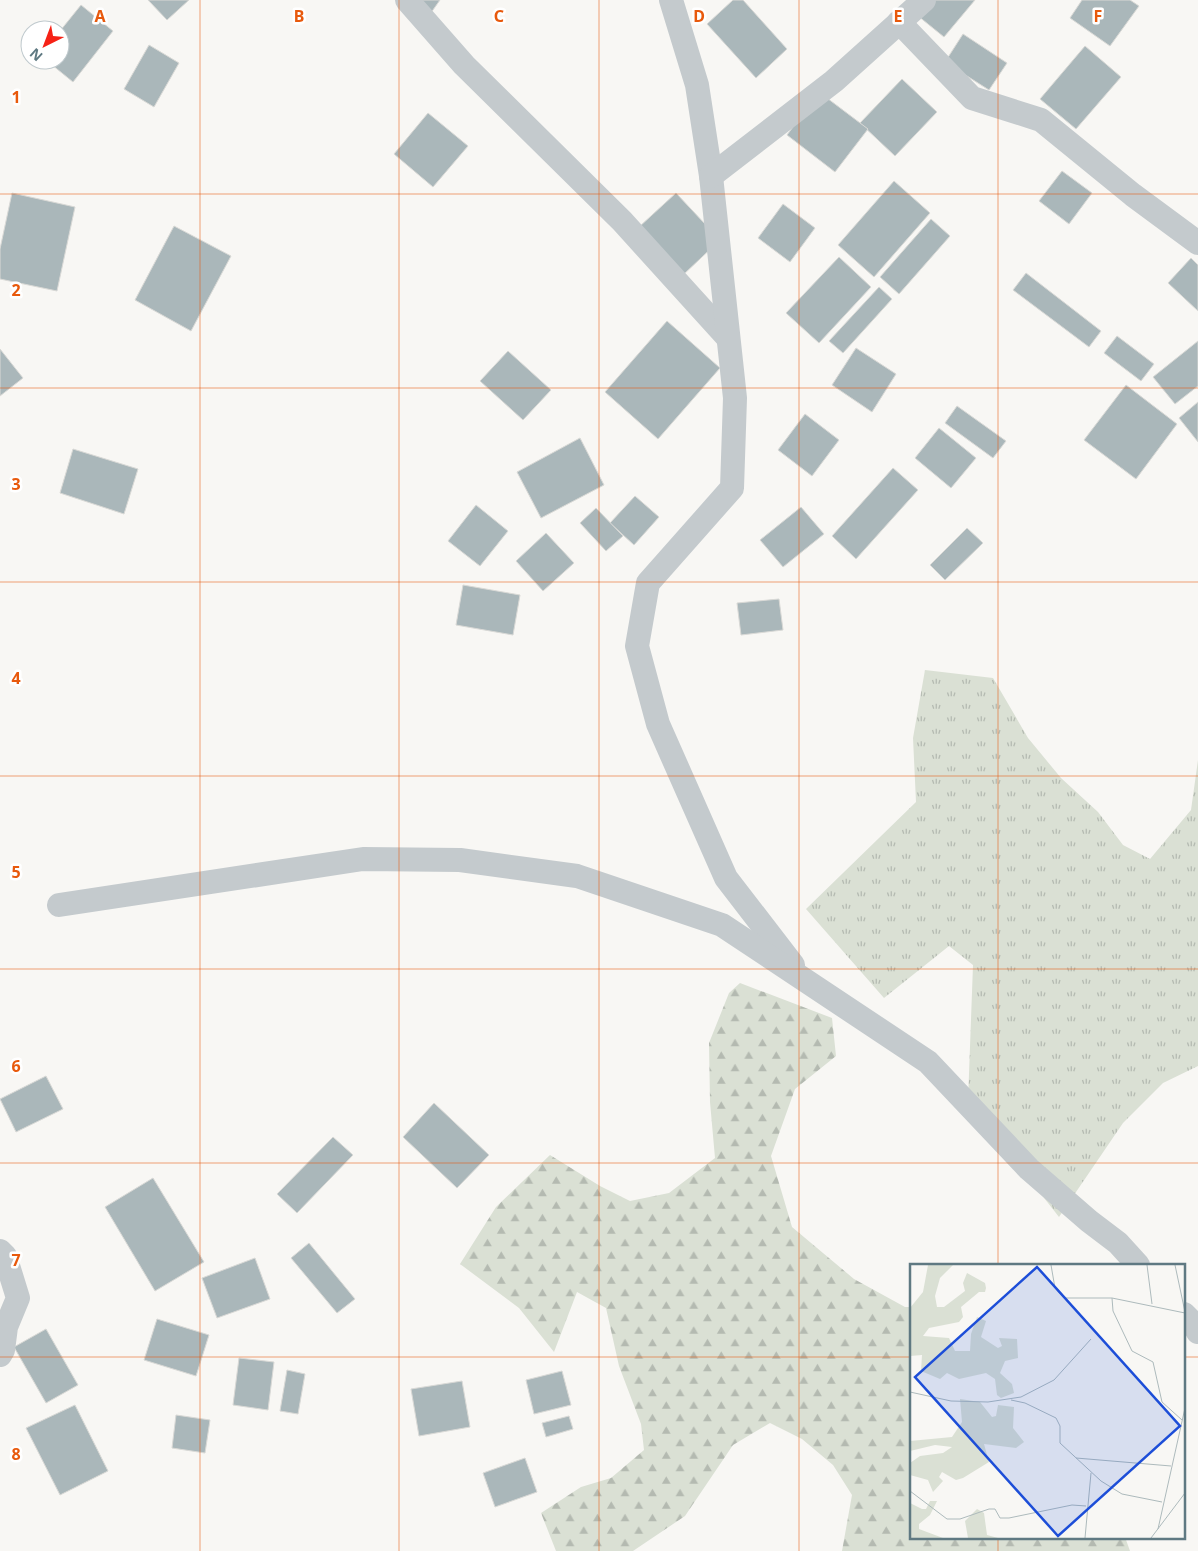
<svg xmlns="http://www.w3.org/2000/svg" width="1198" height="1551" viewBox="0 0 1198 1551" font-family="'Noto Sans',sans-serif">
<defs>
<pattern id="grass-tufts" width="24" height="20" patternUnits="userSpaceOnUse" patternTransform="scale(1.25)"><rect width="24" height="20" fill="#dae0d4"/><path d="M3 7l-1-3M5 7V3M7 7l1-3M15 17l-1-3M17 17v-4M19 17l1-3" fill="none" stroke="#b4bab1"/></pattern>
<pattern id="forest-firs" width="22" height="20" patternUnits="userSpaceOnUse" patternTransform="scale(1.25)"><rect width="22" height="20" fill="#dae0d4"/><path d="M5 1l3.5 6h-7zM16 11l3.5 6h-7z" fill="#b4bab1"/></pattern>
</defs>
<rect width="100%" height="100%" fill="#f8f7f4"/>
<polygon fill="url(#grass-tufts)" points="925,670 993,678 1028,738 1061,778 1098,812 1123,845 1150,859 1191,810 1198,760 1198,1066 1163,1083 1123,1123 1059,1217 968,1101 973,965 949,946 884,998 806,909 916,802 913,738"/>
<polygon fill="url(#forest-firs)" points="740,983 832,1018 836,1056 795,1089 771,1156 792,1227 854,1279 905,1307 912,1307 912,1537 1125,1537 1130,1551 842,1551 852,1495 833,1465 802,1439 770,1423 733,1445 685,1516 633,1551 556,1551 541,1513 581,1487 611,1478 644,1450 641,1424 619,1366 606,1308 577,1292 554,1352 519,1308 460,1264 496,1207 550,1155 600,1186 630,1201 669,1193 715,1158 710,1102 709,1043 729,993"/>
<g fill="#aab7ba" stroke="#d9d9d6">
<polygon points="148,0 189,0 167,20"/>
<polygon points="405,0 440,0 428,17"/>
<polygon points="733,0 743,0 787,49 756,78 707,24"/>
<polygon points="913,0 975,0 944,37 907,7"/>
<polygon points="1082,0 1130,0 1139,6 1110,46 1070,18"/>
<polygon points="81,5 113,31 73,82 46,60 60,60 60,31"/>
<polygon points="963,34 1007,63 989,90 945,62"/>
<polygon points="149,45 179,63 154,107 124,89"/>
<polygon points="1085,46 1121,77 1076,129 1040,99"/>
<polygon points="902,79 937,112 895,156 860,123"/>
<polygon points="819,92 868,129 835,172 787,135"/>
<polygon points="428,113 468,146 433,187 394,154"/>
<polygon points="1062,171 1092,193 1069,224 1039,201"/>
<polygon points="894,181 930,213 874,277 838,245"/>
<polygon points="12,193 75,207 57,291 0,279 0,249"/>
<polygon points="676,193 720,240 683,275 639,227"/>
<polygon points="783,204 815,228 790,262 758,238"/>
<polygon points="931,219 950,236 899,294 880,277"/>
<polygon points="174,226 231,256 191,331 135,300"/>
<polygon points="839,257 871,287 819,343 786,313"/>
<polygon points="1191,258 1198,265 1198,311 1168,283"/>
<polygon points="1026,273 1101,331 1089,347 1013,290"/>
<polygon points="879,287 892,299 843,353 829,341"/>
<polygon points="667,321 720,368 658,439 605,392"/>
<polygon points="1117,336 1154,364 1141,381 1104,353"/>
<polygon points="1198,341 1198,386 1175,404 1153,377"/>
<polygon points="856,348 896,374 872,412 832,385"/>
<polygon points="0,349 23,378 0,396"/>
<polygon points="508,351 551,390 523,420 480,381"/>
<polygon points="1126,385 1177,424 1136,479 1084,440"/>
<polygon points="1198,402 1198,442 1179,418"/>
<polygon points="957,406 1006,441 993,458 945,423"/>
<polygon points="805,414 839,440 812,476 778,450"/>
<polygon points="939,428 976,458 951,488 915,458"/>
<polygon points="580,438 604,485 541,518 517,472"/>
<polygon points="73,449 138,469 124,514 60,493"/>
<polygon points="893,468 918,490 856,559 832,536"/>
<polygon points="635,496 659,517 634,545 610,523"/>
<polygon points="476,505 508,531 480,566 448,541"/>
<polygon points="801,507 824,534 783,567 760,540"/>
<polygon points="596,508 623,536 606,551 580,523"/>
<polygon points="967,528 983,543 945,580 930,565"/>
<polygon points="546,533 574,563 543,591 516,561"/>
<polygon points="463,585 520,595 513,635 456,625"/>
<polygon points="779,599 783,630 741,635 737,603"/>
<polygon points="46,1076 63,1109 16,1132 0,1099"/>
<polygon points="434,1103 489,1155 457,1188 403,1137"/>
<polygon points="333,1137 353,1155 297,1213 277,1194"/>
<polygon points="153,1178 204,1262 155,1291 105,1207"/>
<polygon points="309,1243 355,1299 337,1313 291,1258"/>
<polygon points="255,1258 270,1299 217,1318 202,1278"/>
<polygon points="157,1319 209,1335 196,1376 144,1360"/>
<polygon points="46,1329 78,1385 46,1403 14,1347"/>
<polygon points="239,1358 274,1362 268,1410 233,1405"/>
<polygon points="287,1370 305,1374 298,1414 280,1411"/>
<polygon points="562,1371 571,1405 534,1414 526,1380"/>
<polygon points="462,1381 470,1427 419,1436 411,1389"/>
<polygon points="75,1405 108,1471 60,1495 26,1428"/>
<polygon points="176,1415 210,1420 205,1453 172,1448"/>
<polygon points="569,1416 573,1429 546,1437 542,1423"/>
<polygon points="525,1458 537,1492 495,1507 483,1473"/>
</g>
<g fill="none" stroke-linecap="round" stroke-linejoin="round">
<g stroke="#c4cacd" stroke-width="24">
<polyline points="407,0 464,65 622,221 728,338"/>
<polyline points="671,0 697,85 711,176 735,398 732,488 648,583 637,646 658,724 726,878 793,965"/>
<polyline points="899,22 972,98 1041,120 1133,195 1198,243"/>
<polyline points="711,176 834,81 924,0"/>
<polyline points="59,905 363,859 460,860 577,876 722,925 928,1062 1029,1169 1089,1221 1118,1243 1138,1265"/>
<polyline points="0,1251 5,1256 18,1298 6,1327 3,1350 0,1355"/>
<polyline points="1184,1314 1192,1322 1198,1332"/>
</g>
</g>
<path fill="none" stroke="#e8590c" stroke-width="1" stroke-opacity="0.55" d="M200,0V1551M399,0V1551M599,0V1551M799,0V1551M998,0V1265M0,194H1198M0,388H1198M0,582H1198M0,776H1198M0,969H1198M0,1163H1198M0,1357H912M1184,1357H1198M998,1537V1551"/>
<g transform="translate(910 1264)">
<rect width="275" height="275" fill="#f8f7f4"/>
<path d="M50,135L70,138L82,153L86,152L88,141L104,143L103,164L114,178L106,184L74,180L79,198L53,214L46,216L32,208L29,213L33,217L23,228L18,216L0,211V199L10,192L33,189L42,183L25,181L0,187V177L42,173L52,158ZM20,237H27L20,251L9,260V265L33,274H0V239L12,245H16Z" fill="#dae0d4"/>
<path d="M18,1H43L30,14L25,32L27,43H34L55,27L53,19L57,9L75,19L76,24L75,28H69L51,43L53,53L49,58L19,64L13,72L39,74L45,87H60L61,70L67,53L76,57L71,73L88,84L92,82L89,74L107,75L108,94L95,97L90,109L102,120L104,129L91,134L87,131L85,115L76,109L49,115L37,109L30,115L11,107L12,91L0,92V44L13,28ZM67,245L74,249L77,271L88,274H58L55,257Z" fill="#dae0d4"/>
<path fill="none" stroke="#adbabc" stroke-width="1" d="M141,1L145,24L154,34H202L275,49M237,1L242,40M265,1L275,48M202,34L203,47L222,87L243,98L252,138L272,156M0,128L41,137L78,138L111,133L144,116L181,75M101,136L115,139L146,154L150,162V179L191,217L212,230L252,238M166,194L261,202M0,227L37,255H50L79,245H85L90,254H99L162,241L176,242M248,265L275,144M175,274L181,209M241,274L275,229"/>
<path fill="#1d4ed8" fill-opacity="0.15" stroke="#1d4ed8" stroke-width="2.5" d="M127,3L270,162L148,272L5,113Z"/>
<rect width="275" height="275" fill="none" stroke="#5f7982" stroke-width="2.5"/>
</g>
<g font-size="16" text-anchor="middle" font-weight="bold" fill="#e8590c" stroke="#fff" stroke-width="5" stroke-linejoin="round" paint-order="stroke">
<text x="100" y="22">A</text>
<text x="299" y="22">B</text>
<text x="499" y="22">C</text>
<text x="699" y="22">D</text>
<text x="898" y="22">E</text>
<text x="1098" y="22">F</text>
<text x="16" y="103">1</text>
<text x="16" y="296">2</text>
<text x="16" y="490">3</text>
<text x="16" y="684">4</text>
<text x="16" y="878">5</text>
<text x="16" y="1072">6</text>
<text x="16" y="1266">7</text>
<text x="16" y="1460">8</text>
</g>
<g transform="translate(45 45) rotate(222)"><circle r="24" fill="#ffffff" stroke="#bfc9cd"/>
<path d="M0-4L9 19L0 12L-9 19Z" fill="#f62216"/>
<text y="-8" font-size="14" font-weight="bold" text-anchor="middle" fill="#5f7982">N</text>
</g>
</svg>
